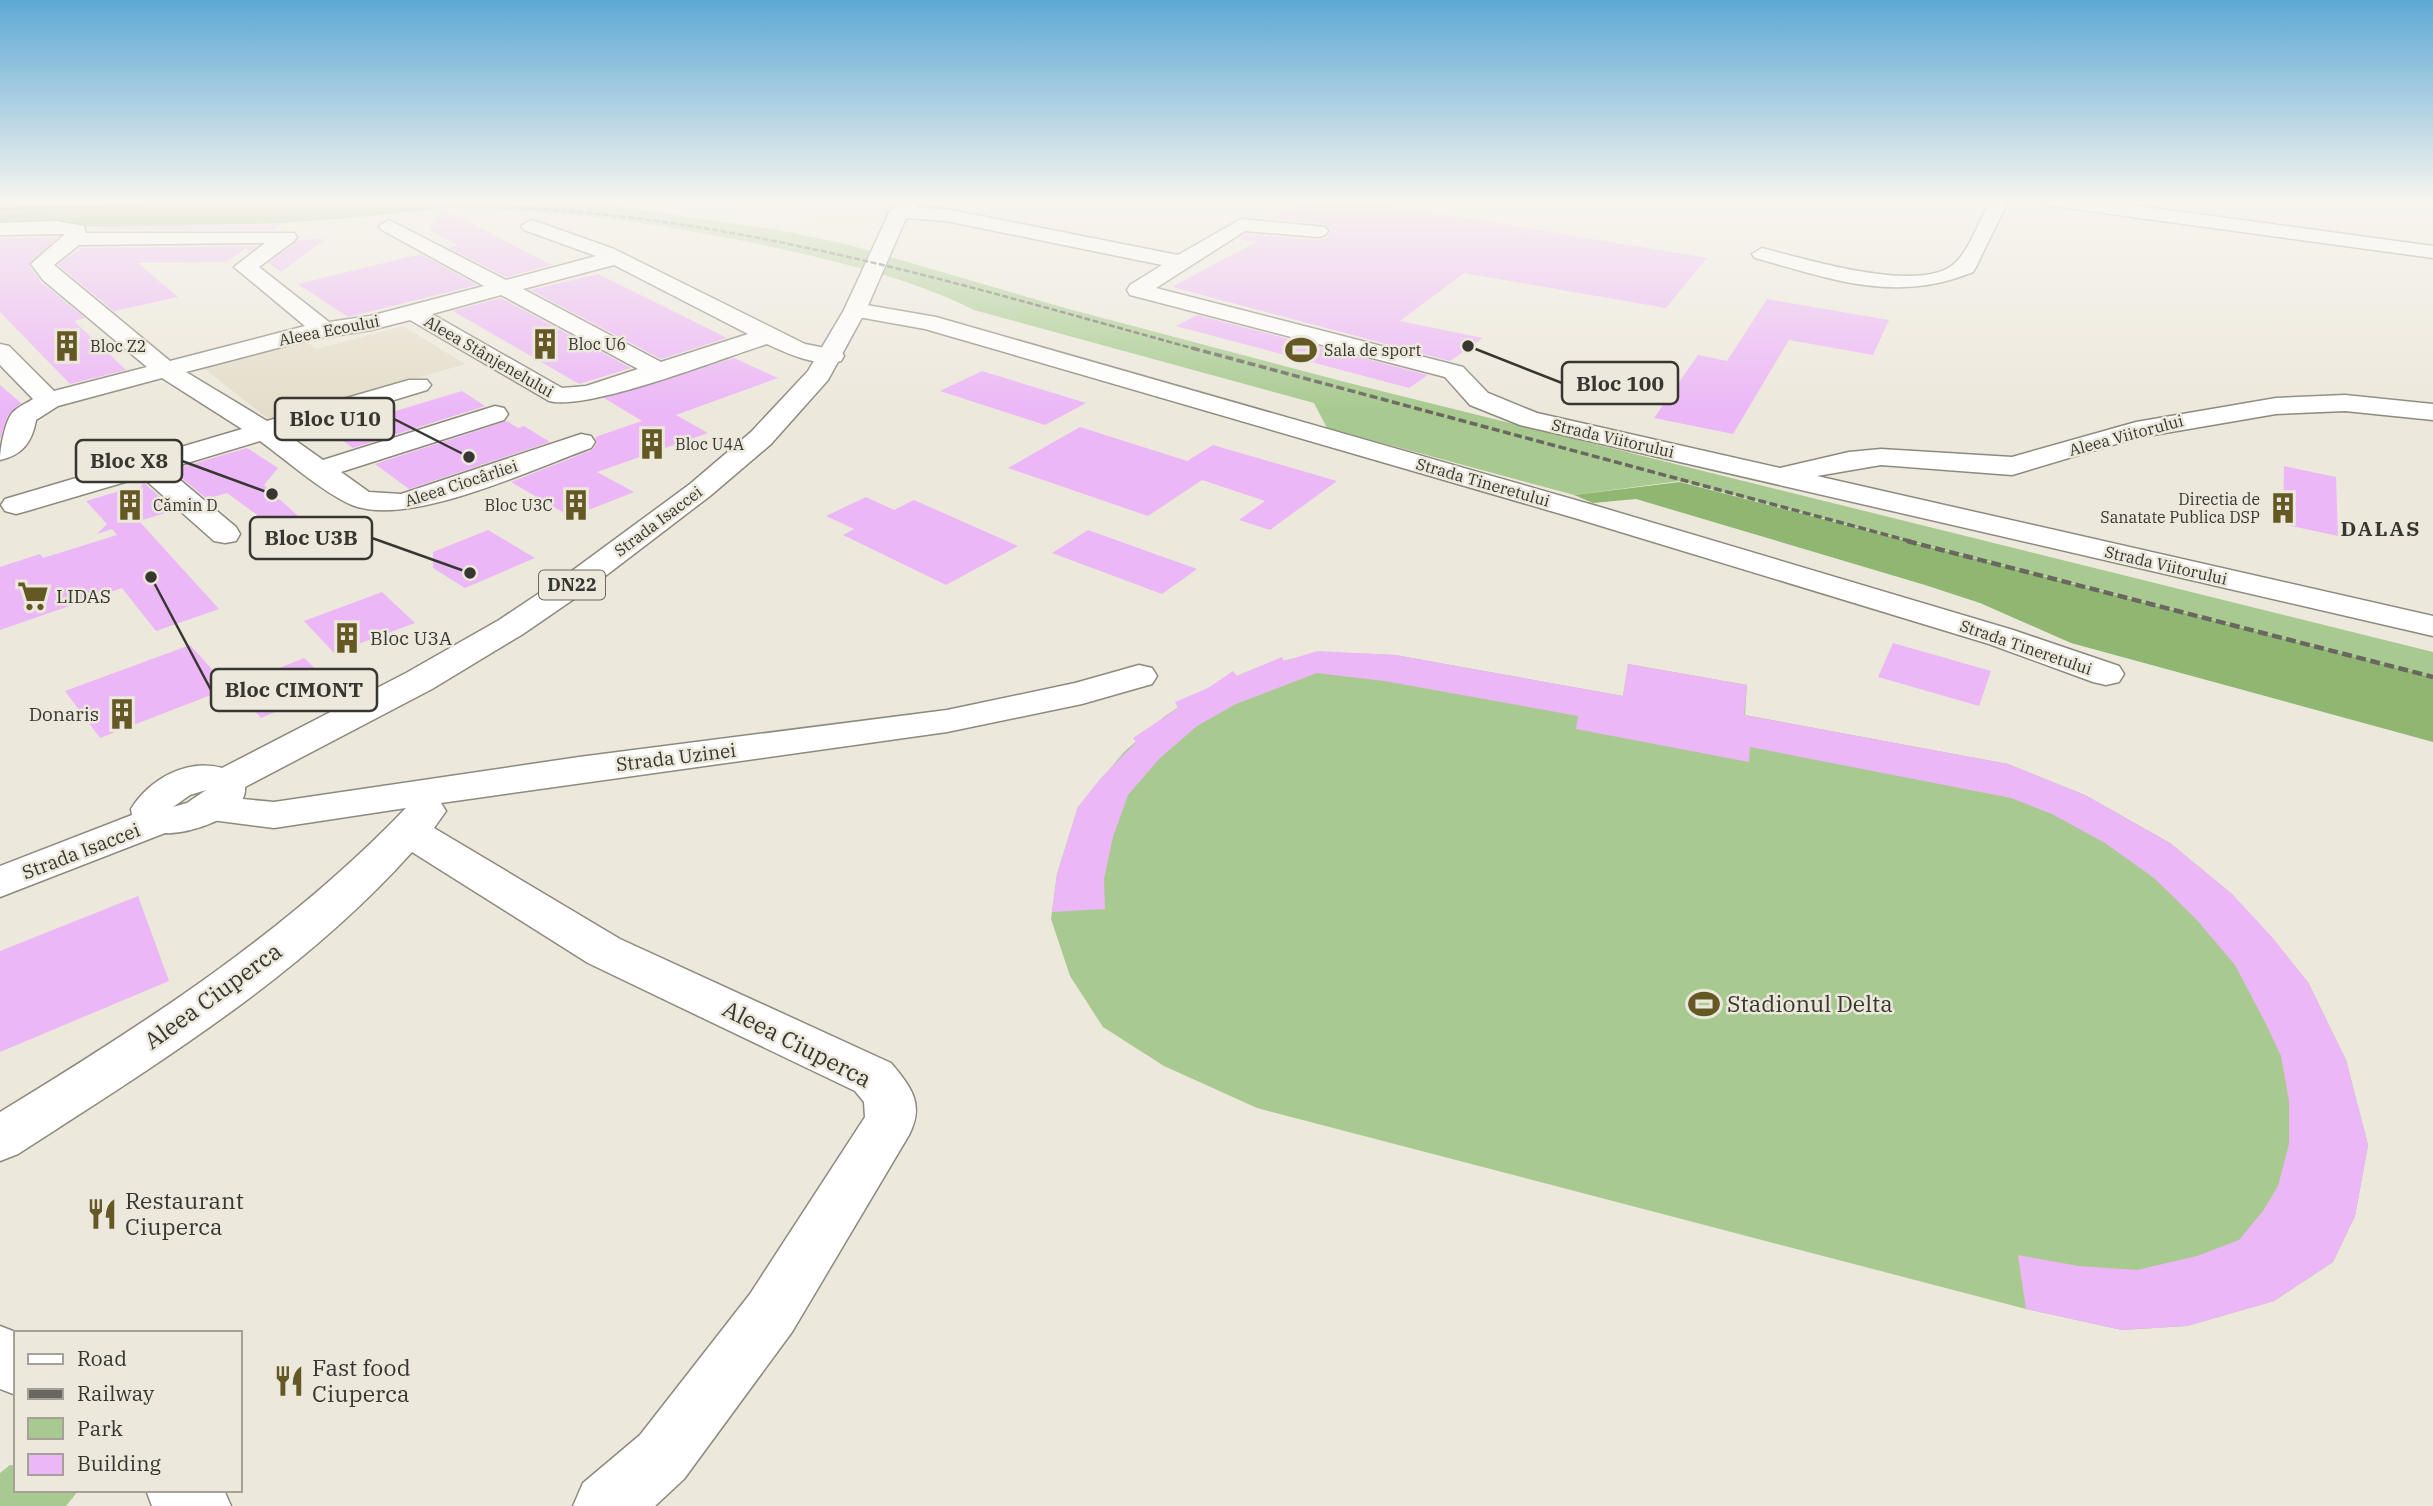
<svg xmlns="http://www.w3.org/2000/svg" width="2433" height="1506" viewBox="0 0 2433 1506" font-family="'IBM Plex Serif',serif">
<rect width="100%" height="100%" fill="#ede8dc"/>
<g fill="#e4ddca">
<polygon points="0,199 196,199 0,204"/>
<polygon points="620,199 940,199 917,218 879,224 732,212"/>
<polygon points="403,326 465,364 271,421 201,366 302,339 317,349"/>
</g>
<g fill="#a8ca90">
<path d="M242,199H531L609,205L783,231L846,244L1065,308L1345,382L2433,652V677L1680,481L1574,495L1327,428L1314,403L974,310C918,282 860,267 799,253C697,229 589,212 484,209C366,205 248,212 130,205Z"/>
<polygon points="1350,653 1395,655 1623,696 1628,664 1747,685 1745,715 2008,764 2085,795 2170,843 2232,894 2308,982 2346,1060 2368,1145 2355,1216 2333,1262 2274,1301 2187,1326 2122,1330 2026,1309 1257,1108 1164,1066 1103,1027 1070,976 1051,919 1057,874 1078,807 1124,752 1165,716 1208,688 1261,666 1300,657"/>
<polygon points="10,1465 16,1466 16,1490 79,1490 66,1506 0,1506 0,1473"/>
</g>
<g fill="#8fb772">
<path d="M0,204L438,208C326,223 214,228 101,227C68,226 34,223 0,224Z"/>
<polygon points="1680,482 2433,677 2433,742 2071,643 1980,603 1925,585 1636,499 1593,503 1574,495"/>
</g>
<g fill="#ecb7f7">
<polygon points="1303,199 1352,199 1707,258 1666,308 1464,273 1400,321 1483,338 1450,361 1172,287 1256,242 1239,239 1247,234 1318,240 1326,238 1331,231 1325,224 1271,219"/>
<polygon points="442,208 551,265 506,277 449,248 458,245 430,230"/>
<polygon points="283,223 273,230 94,230 101,227"/>
<polygon points="58,237 29,266 41,282 85,318 74,321 126,370 70,384 0,312 0,238"/>
<polygon points="325,239 281,272 268,263 298,240"/>
<polygon points="257,246 250,251 246,248 226,262 138,263 178,297 114,311 58,265 80,248"/>
<polygon points="421,254 477,285 348,317 298,284"/>
<polygon points="598,274 727,338 661,359 530,290"/>
<polygon points="501,298 631,368 579,384 453,311"/>
<polygon points="1767,299 1889,320 1873,355 1789,340 1733,434 1654,418 1698,355 1727,361"/>
<polygon points="1197,315 1428,375 1409,388 1176,326"/>
<polygon points="734,358 778,378 676,415 708,433 597,472 634,492 571,517 511,482 592,450 597,443 595,437 642,421 604,398"/>
<polygon points="982,371 1086,403 1045,425 940,391"/>
<polygon points="0,385 21,403 8,415 0,439"/>
<polygon points="462,391 485,406 353,448 329,431"/>
<polygon points="507,421 518,428 524,426 550,442 409,489 375,464"/>
<polygon points="1080,427 1187,461 1213,445 1337,481 1270,530 1239,520 1265,501 1202,480 1148,516 1008,468"/>
<polygon points="247,448 278,468 264,485 329,544 317,558 227,493 207,499 172,470"/>
<polygon points="2284,466 2336,477 2338,536 2283,524"/>
<polygon points="144,483 175,510 139,521 219,609 156,631 122,588 0,630 0,567 40,554 43,558 117,535 112,529 97,534 107,524 86,501 126,489 133,495"/>
<polygon points="866,497 894,510 914,500 1018,546 946,585 843,535 854,529 826,516"/>
<polygon points="488,530 535,558 465,588 433,568 433,552"/>
<polygon points="1088,530 1197,569 1162,594 1052,553"/>
<polygon points="382,592 415,623 334,653 304,621"/>
<polygon points="1893,643 1991,671 1979,706 1878,677"/>
<polygon points="190,645 229,688 100,738 65,691"/>
<polygon points="1318,651 1395,655 1623,696 1628,664 1747,685 1744,715 2008,764 2085,795 2170,843 2232,894 2272,937 2308,982 2346,1060 2368,1145 2355,1216 2333,1262 2274,1301 2187,1326 2122,1330 2026,1309 2018,1255 2078,1266 2137,1270 2197,1256 2239,1240 2263,1211 2278,1186 2289,1144 2289,1101 2281,1056 2265,1022 2235,965 2196,919 2154,878 2105,843 2052,814 2011,798 1750,747 1749,762 1576,729 1578,716 1384,681 1317,673 1236,704 1197,726 1160,758 1128,795 1113,837 1104,879 1105,909 1052,912 1057,874 1078,807 1100,779 1136,742 1133,738 1178,708 1175,702 1208,688 1233,671 1237,676 1282,657 1284,661"/>
<polygon points="304,658 335,687 261,718 232,687"/>
<polygon points="138,896 169,981 0,1052 0,951"/>
</g>
<g fill="none" stroke-linecap="round" stroke-linejoin="round">
<defs>
<g id="minor">
<path d="M1991,199H2009L1976,267L1973,272C1895,304 1831,279 1755,258L1752,254L1762,248C1802,258 1926,297 1957,261C1972,245 1980,218 1991,199Z"/>
<polygon points="2036,199 2086,199 2433,246 2433,258 2045,205"/>
<polygon points="899,207 946,209 1178,255 1241,219 1325,227 1328,231 1325,235 1318,237 1245,231 1156,288 1463,367 1488,393 1537,413 1780,468 1849,452 1881,449 2012,457 2136,422 2276,398 2345,395 2433,404 2433,420 2345,411 2276,414 2136,438 2012,475 1881,465 1817,476 2433,616 2433,636 1520,425 1470,405 1445,377 1130,295 1127,290 1130,285 1162,265 946,221 892,217 889,213 892,209"/>
<path d="M389,220L506,280L596,256L524,230L521,226L531,220L538,222L614,249L805,344L841,351L844,356L841,361C816,367 788,354 767,344C722,358 589,411 549,401L410,320L371,330L308,340L186,372L267,421L409,380H427L431,385L427,390L285,433L323,460L495,406L504,408L508,414L504,420L341,472L369,492L401,494L581,434L591,436L595,442L591,448C532,469 409,528 352,505C325,494 285,459 260,441L167,469L236,527L240,534L236,541L225,543L214,541L142,477L27,511L16,514L5,511L1,505L5,499L242,429L162,378L58,406L36,420C32,443 22,455 0,460C0,449 5,420 13,412C19,406 27,403 33,399L0,365V344L9,346L54,391L147,367L43,280L31,264L65,234L0,235V223L56,221L84,226L86,233H294L297,237L294,241L259,267L329,322L370,316L484,286L382,230L379,226ZM265,243L234,267L305,326L170,361L54,265L79,245ZM614,265L748,334L661,362L523,289ZM501,295L638,369L586,386L562,388L432,314Z"/>
<polygon points="855,303 936,317 1600,507 2013,630 2119,666 2124,674 2119,682 2106,685 2093,682 1989,644 1578,519 925,329 847,315 844,310"/>
<path d="M1139,665L1152,668L1157,676L1152,684L1082,704L947,732L441,803L446,811L434,828L620,939L891,1063C911,1087 925,1104 909,1135L792,1332L684,1479L655,1506H573L583,1483L640,1435L750,1294L865,1117L864,1102L855,1091L588,963L412,852C301,976 157,1064 18,1154L0,1161V1112C146,1023 287,932 406,808L274,828L196,818L190,809L196,800L210,796L274,802L579,757L947,710L1075,683Z"/>
<polygon points="0,1326 18,1333 16,1333 16,1395 0,1389"/>
<polygon points="146,1490 224,1490 231,1506 152,1506"/>
</g>
<path id="major" d="M905,199H926L907,216L866,310L828,380L771,444L710,496L587,590L523,634L432,689L245,787C248,816 188,835 165,833L0,897V866L132,815L131,809C149,780 186,758 222,768L406,673L499,620L565,576L690,484L751,432L808,371L844,310L889,213ZM206,790L187,803L173,807L190,795Z"/>
</defs>
<use href="#minor" stroke="#8d897e" stroke-width="3"/>
<use href="#major" stroke="#8d897e" stroke-width="3"/>
<use href="#minor" fill="#fff" fill-rule="evenodd"/>
<use href="#major" fill="#fff" fill-rule="evenodd"/>
<path stroke="#6a6760" stroke-width="2.5" stroke-dasharray="6 2.5" stroke-linecap="butt" d="M0,209C211,203 424,192 634,218C826,242 1013,299 1199,350"/>
<polyline stroke="#6a6760" stroke-width="3.5" stroke-dasharray="8 3.5" stroke-linecap="butt" points="1192,348 1913,542"/>
<polyline stroke="#6a6760" stroke-width="4.5" stroke-dasharray="10 4.5" stroke-linecap="butt" points="1907,541 2433,677"/>
</g>
<linearGradient id="sky" x2="0" y2="1"><stop stop-color="#5ea9d5"/><stop offset="0.49" stop-color="#f7f5ef"/><stop offset="1" stop-color="#f7f5ef" stop-opacity="0"/></linearGradient>
<rect width="2433" height="410" fill="url(#sky)"/>
<defs>
<symbol id="building-bare" viewBox="-9 -9 18 18"><path d="M-4-6H4V6H1V3H-1V6H-4ZM-2.5-4.3h1.7v1.8h-1.7ZM.8-4.3h1.7v1.8H.8ZM-2.5-1h1.7V.8h-1.7ZM.8-1h1.7V.8H.8Z" fill="#645825" stroke="#ede8dc" stroke-width="2.5" paint-order="stroke"/></symbol>
<symbol id="stadium-bare" viewBox="-9 -9 18 18"><path d="M0-5a6.5 5 0 1 0 0 10a6.5 5 0 1 0 0-10ZM-3.5-1.8h7v3.6h-7Z" fill="#645825" stroke="#ede8dc" stroke-width="2.5" paint-order="stroke"/></symbol>
<symbol id="supermarket-bare" viewBox="-9 -9 18 18"><path d="M-6-5.5h2.5l.6 2H6L4.5 2H-2.5L-4.4-4H-6ZM-1.5 3.2a1.3 1.3 0 1 0 .1 0ZM3 3.2a1.3 1.3 0 1 0 .1 0Z" fill="#645825" stroke="#ede8dc" stroke-width="2.5" paint-order="stroke"/></symbol>
<symbol id="restaurant-bare" viewBox="-9 -9 18 18"><path d="M-5-6h1v4h1v-4h1v4h1v-4h1v5L-1.5 .5V6h-2V.5L-5-1ZM5-6V6H3V1.5H1.5Q1.5-4 5-6Z" fill="#645825" stroke="#ede8dc" stroke-width="2.5" paint-order="stroke"/></symbol>
</defs>
<g fill-rule="evenodd">
<use href="#building-bare" x="523" y="322" width="44" height="44"/>
<use href="#building-bare" x="45" y="324" width="44" height="44"/>
<use href="#stadium-bare" x="1279" y="328" width="44" height="44"/>
<use href="#building-bare" x="630" y="422" width="44" height="44"/>
<use href="#building-bare" x="108" y="483" width="44" height="44"/>
<use href="#building-bare" x="554" y="483" width="44" height="44"/>
<use href="#building-bare" x="2261" y="486" width="44" height="44"/>
<use href="#supermarket-bare" x="11" y="574" width="44" height="44"/>
<use href="#building-bare" x="325" y="616" width="44" height="44"/>
<use href="#building-bare" x="100" y="692" width="44" height="44"/>
<use href="#stadium-bare" x="1682" y="982" width="44" height="44"/>
<use href="#restaurant-bare" x="80" y="1192" width="44" height="44"/>
<use href="#restaurant-bare" x="267" y="1359" width="44" height="44"/>
</g>
<g text-anchor="middle" stroke-width="5" stroke-linejoin="round" paint-order="stroke">
<g font-size="16" fill="#383631" stroke="#ede8dc">
<text transform="translate(329 330) rotate(-11)" y="6">Aleea Ecoului</text>
<text transform="translate(489 356) rotate(30)" y="6">Aleea Stânjenelului</text>
<text transform="translate(2126 435) rotate(-15)" y="6">Aleea Viitorului</text>
<text transform="translate(1613 438) rotate(13)" y="6">Strada Viitorului</text>
<text transform="translate(1483 482) rotate(16)" y="6">Strada Tineretului</text>
<text transform="translate(461 483) rotate(-18)" y="6">Aleea Ciocârliei</text>
<text transform="translate(658 521) rotate(-37)" y="6">Strada Isaccei</text>
<text transform="translate(2166 565) rotate(13)" y="6">Strada Viitorului</text>
<text transform="translate(2026 647) rotate(19)" y="6">Strada Tineretului</text>
</g>
<g font-size="16" fill="#383631" stroke="#ede8dc" text-anchor="start">
<text x="568" y="350">Bloc U6</text>
<text x="90" y="352">Bloc Z2</text>
<text x="1324" y="356">Sala de sport</text>
<text x="675" y="450">Bloc U4A</text>
<text x="2260" y="505" text-anchor="end">Directia de<tspan x="2260" dy="18">Sanatate Publica DSP</tspan></text>
<text x="153" y="511">Cămin D</text>
<text x="553" y="511" text-anchor="end">Bloc U3C</text>
</g>
<rect fill="#ede8dc" stroke="#6e6b64" stroke-width="2" x="539" y="570.5" width="66" height="29" rx="5"/>
<g font-size="18" font-weight="bold" fill="#383631">
<text x="572" y="591">DN22</text>
</g>
<g font-size="19" fill="#383631" stroke="#ede8dc" text-anchor="start">
<text x="56" y="603">LIDAS</text>
<text x="370" y="645">Bloc U3A</text>
<text x="99" y="721" text-anchor="end">Donaris</text>
</g>
<g font-size="19" fill="#383631" stroke="#ede8dc">
<text transform="translate(676 757) rotate(-7)" y="7">Strada Uzinei</text>
<text transform="translate(81 851) rotate(-21)" y="7">Strada Isaccei</text>
</g>
<g font-size="21" font-weight="bold" letter-spacing="2" fill="#383631" stroke="#ede8dc">
<text x="2381" y="536">DALAS</text>
</g>
<g font-size="23" fill="#383631" stroke="#ede8dc">
<text transform="translate(213 996) rotate(-36)" y="8">Aleea Ciuperca</text>
<text transform="translate(797 1044) rotate(27)" y="8">Aleea Ciuperca</text>
</g>
<g font-size="23" fill="#383631" stroke="#ede8dc" text-anchor="start">
<text x="1727" y="1012">Stadionul Delta</text>
<text x="125" y="1209">Restaurant<tspan x="125" dy="26">Ciuperca</tspan></text>
<text x="312" y="1376">Fast food<tspan x="312" dy="26">Ciuperca</tspan></text>
</g>
</g>
<path fill="none" stroke="#383631" stroke-width="2.5" d="M1468 346L1562 383M469 457L394 419M272 494L182 461M470 573L372 538M151 577L211 690"/>
<g fill="#383631" stroke="#ede8dc" stroke-width="2.5">
<circle cx="1468" cy="346" r="7"/>
<circle cx="469" cy="457" r="7"/>
<circle cx="272" cy="494" r="7"/>
<circle cx="470" cy="573" r="7"/>
<circle cx="151" cy="577" r="7"/>
</g>
<g fill="#ede8dc" stroke="#383631" stroke-width="2.5">
<rect x="1562" y="362" width="116" height="42" rx="7"/>
<rect x="275" y="398" width="119" height="42" rx="7"/>
<rect x="76" y="440" width="106" height="42" rx="7"/>
<rect x="250" y="517" width="122" height="42" rx="7"/>
<rect x="211" y="669" width="166" height="42" rx="7"/>
</g>
<g font-size="21" text-anchor="middle" font-weight="bold" fill="#383631">
<text x="1620" y="391">Bloc 100</text>
<text x="335" y="426">Bloc U10</text>
<text x="129" y="468">Bloc X8</text>
<text x="311" y="545">Bloc U3B</text>
<text x="294" y="697">Bloc CIMONT</text>
</g>
<rect x="14" y="1331" width="228" height="161" fill="#ede8dc" stroke="#a5a198" stroke-width="2"/>
<rect x="28" y="1354" width="35" height="10" fill="#ffffff" stroke="#a5a198" stroke-width="2"/>
<text x="77" y="1366" font-size="21" fill="#383631">Road</text>
<rect x="28" y="1389" width="35" height="10" fill="#6a6760" stroke="#a5a198" stroke-width="2"/>
<text x="77" y="1401" font-size="21" fill="#383631">Railway</text>
<rect x="28" y="1418" width="35" height="21" fill="#a8ca90" stroke="#a5a198" stroke-width="2"/>
<text x="77" y="1436" font-size="21" fill="#383631">Park</text>
<rect x="28" y="1454" width="35" height="21" fill="#ecb7f7" stroke="#a5a198" stroke-width="2"/>
<text x="77" y="1471" font-size="21" fill="#383631">Building</text>
</svg>
